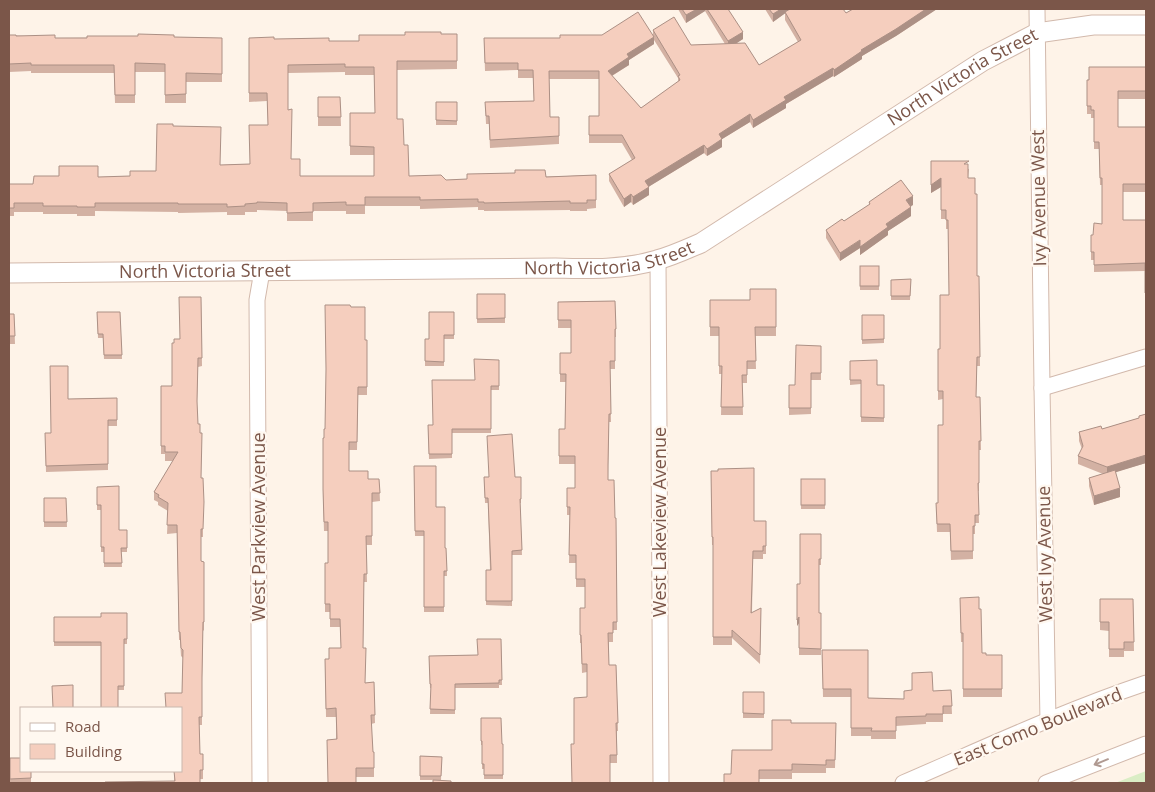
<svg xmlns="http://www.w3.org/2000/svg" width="1155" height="792" viewBox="0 0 1155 792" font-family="'Open Sans',sans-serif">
<rect width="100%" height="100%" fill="#fef3e8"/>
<polygon fill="#daedc5" points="1146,771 1146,783 1115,783"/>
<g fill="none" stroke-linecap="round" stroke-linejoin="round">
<defs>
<g id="minor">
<polyline points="1037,9 1042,388 1048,721"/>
<polyline points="658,260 661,783"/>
<polyline points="1042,388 1146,357"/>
<polyline points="260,783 257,300 262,271"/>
<path d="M903,783C984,748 1063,711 1146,683"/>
<polyline points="1046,783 1146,744"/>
</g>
<g id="tertiary">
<path id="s1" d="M9,273L555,268C590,269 624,270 657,260C672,256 687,249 701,243L983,61L1037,33L1093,25H1146"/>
</g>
</defs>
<use href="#minor" stroke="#d2b9ac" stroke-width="17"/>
<use href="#tertiary" stroke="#d2b9ac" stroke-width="21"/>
<use href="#minor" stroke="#fff" stroke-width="15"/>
<use href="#tertiary" stroke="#fff" stroke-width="19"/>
</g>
<g fill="#d3b1a3" fill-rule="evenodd">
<path d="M678,9H728L743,39L736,43L759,65L798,42L785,20V13L773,22L765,9H787V11L846,13L853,9H937L896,36L862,56V59L834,77L833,76L786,104V108L753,128L750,122L722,139V147L707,156L704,153L648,187L649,195L633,205L631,202L624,207L609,181V174L632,160L622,143H589V116H599V79H549L550,117H559V144L490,148L489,124H486L485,102L534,101L533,78H518V70L485,71L484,38H560L653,35V30L691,45L725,44L705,11L686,23ZM654,40L678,78V82L641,108L612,76L629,65V60L654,44Z"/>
<path d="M457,34V69L397,70V119L404,145L409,176L446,180L596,175V208L587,209V211H570V210L484,211V210H478V207L420,209V206H365V214H346V211H313V221H287V211L257,210V212H245V215H227V212L178,213V212L95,211V216H77V214H43V212H14V216H9V184H33L98,177L130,176L156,171L173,126L220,165L250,164L268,125L267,101L249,102V38L329,41H359L405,35ZM345,72V75H374L375,113H350V155H374V176H300L291,159L288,110V73Z"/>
<polygon points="9,35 55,38 174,37 222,38 222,82 186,82 186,103 165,103 165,72 135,72 135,103 115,103 114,73 31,73 31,71 9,72"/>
<polygon points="1146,67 1146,99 1118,99 1118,127 1146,127 1146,192 1123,192 1123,220 1146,220 1146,301 1145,301 1145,271 1094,272 1094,260 1091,260 1091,235 1093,235 1102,224 1102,185 1100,185 1099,149 1094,149 1094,118 1091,118 1091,114 1087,114 1087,80"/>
<polygon points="318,97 340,97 341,126 318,126"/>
<rect x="436" y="102" width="21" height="23"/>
<polygon points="931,161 969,169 968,178 977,276 979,276 980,366 977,366 976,397 980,397 981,450 979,450 979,491 978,491 979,523 975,523 975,534 973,534 973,559 951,560 950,532 937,532 936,503 938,503 943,425 943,399 938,400 938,349 940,349 949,295 948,229 946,229 946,219 941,219 941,187 931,193"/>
<polygon points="869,202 913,205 910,206 911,216 888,231 888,235 860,255 860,248 840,261 826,238 826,230 844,221 869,205"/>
<rect x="860" y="266" width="19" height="24"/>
<polygon points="911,279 910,300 891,300 891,280"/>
<polygon points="776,289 776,336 755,336 756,369 747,369 747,383 742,383 743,415 721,415 722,374 719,374 719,336 710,336 710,300 750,300"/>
<rect x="477" y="294" width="28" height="29"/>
<polygon points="201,297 202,366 198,367 197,405 198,424 201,478 203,478 203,537 201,537 201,561 204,562 204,630 203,631 202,682 202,725 199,725 200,754 203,754 203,779 174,781 182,693 183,658 181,656 180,640 179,640 177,533 167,534 168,511 158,505 158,502 154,500 154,492 173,461 165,461 165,454 161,454 161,386 172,386 180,339"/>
<polygon points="615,301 616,337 615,337 615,369 610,369 611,422 609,422 608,480 615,518 616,518 617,630 613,630 613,642 609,642 609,665 616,665 618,731 617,731 617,763 610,763 574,744 587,697 587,672 582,673 581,643 580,643 580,608 585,608 585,587 576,587 576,563 569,563 570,515 567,515 567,488 575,488 575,464 559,464 559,429 565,429 566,382 560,382 560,353 571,353 571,328 558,328 558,302"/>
<polygon points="351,307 365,340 367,340 367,395 358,395 357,450 349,450 349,471 368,479 379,479 380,501 372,502 372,545 366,545 367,582 364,582 363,648 365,683 374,682 375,723 371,724 373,752 374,752 374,777 356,777 336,739 336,717 326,717 325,659 329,659 341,648 340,627 330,627 330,612 325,612 325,563 328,563 328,531 324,531 323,497 324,438"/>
<polygon points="97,312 120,312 122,359 104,359 103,338 98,338"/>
<polygon points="454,312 454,339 444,339 444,366 425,366 425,339 429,339"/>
<polygon points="9,314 14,314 15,344 9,344"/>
<polygon points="862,315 884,315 884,343 862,344"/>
<polygon points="821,346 821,380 811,380 811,414 789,415 789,385 795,385"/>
<polygon points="499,360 499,390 491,390 491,433 452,433 452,458 429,459 428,425 433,425"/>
<polygon points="850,361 877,385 884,385 884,422 861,422 861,384 850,385"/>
<polygon points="117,398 117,426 108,426 108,470 46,472 45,433 51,433 68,399"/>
<polygon points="1146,414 1146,463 1115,472 1120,497 1094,505 1089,486 1089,478 1103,474 1078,464 1078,456 1082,449 1079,441 1079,432 1102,429 1139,418 1139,416"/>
<polygon points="414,466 436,507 445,548 446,548 447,576 444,576 444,612 424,612 424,536 415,536"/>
<polygon points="711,471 754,521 766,521 766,554 763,554 763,559 753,559 752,613 761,608 760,664 732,638 732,645 713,645 713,545 712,545"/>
<polygon points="484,477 521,477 521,503 520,503 522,555 512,555 512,606 486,605 486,570 490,570 488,503 485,503"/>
<rect x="801" y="479" width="24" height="30"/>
<polygon points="97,487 119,530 127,530 127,552 121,552 122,567 104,567 104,552 101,552 101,510 97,510"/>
<polygon points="44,498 66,498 67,527 44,527"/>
<polygon points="821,534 821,565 819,565 819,613 821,613 821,655 799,655 799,623 797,626"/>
<polygon points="960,598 982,653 986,655 1002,655 1002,697 963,697 963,642 961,642"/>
<polygon points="1100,599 1133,599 1134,651 1124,651 1124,657 1109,657 1109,631 1100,630"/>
<polygon points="127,613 127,644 124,644 124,690 118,690 101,646 54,646 54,617 101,617"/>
<polygon points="501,639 502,685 499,685 499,688 455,688 455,714 430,714 431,688 430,688 429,656 478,655"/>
<polygon points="822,650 868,698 904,699 933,691 951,690 952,714 943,714 943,722 926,722 926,724 896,726 896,739 871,739 871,736 851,736 851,697 823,697"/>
<rect x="743" y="692" width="21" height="26"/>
<polygon points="481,718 502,744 503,744 503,779 484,779 484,769 482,769 482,745 481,745"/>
<polygon points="791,723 836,723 835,768 826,768 826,773 792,773 792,779 759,779 731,774 772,750"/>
<polygon points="420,756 442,757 441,780 420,780"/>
<polygon points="10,758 31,771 31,783 10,783"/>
</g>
<g fill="#ac9085">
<polygon points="697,9 705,9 705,11 686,23 686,15"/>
<polygon points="781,9 787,9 787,12 773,22 773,14"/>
<polygon points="926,9 937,9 896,36 862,56 862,59 834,77 834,70 861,50"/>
<polygon points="743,32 743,39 728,49 728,41"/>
<polygon points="654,37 654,44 629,60 629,65 608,78 608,71 627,54"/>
<polygon points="833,68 833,76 786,104 786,108 753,128 753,120 784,97"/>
<polygon points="750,114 750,122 719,141 719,134"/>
<polygon points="722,139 722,147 707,156 707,149"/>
<polygon points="704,145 704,153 645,189 645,181"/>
<polygon points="941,178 941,187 931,193 931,185"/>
<polygon points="649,187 649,195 633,205 633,197"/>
<polygon points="631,194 631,202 624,207 624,199"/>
<polygon points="913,196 913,205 906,209 906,200"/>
<polygon points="911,207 911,216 888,231 888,235 860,255 860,248 840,261 840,253 886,224"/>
<polygon points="1146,455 1146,463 1107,475 1107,467"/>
<polygon points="1120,488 1120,497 1094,505 1094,496"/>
<polygon points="799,617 799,623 797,626 797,620"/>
</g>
<g fill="#f5cebe" stroke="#ac9085" fill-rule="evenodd">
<polygon points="682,9 697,9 686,15"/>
<polygon points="707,9 728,9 743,32 728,41"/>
<polygon points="769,9 781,9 773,14"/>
<polygon points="790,9 843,9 846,13 853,9 926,9 896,29 861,50 862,51 834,70 833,68 784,97 786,100 753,120 750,114 719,134 722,139 707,149 704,145 645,181 649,187 633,197 631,194 624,199 609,174 635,158 622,135 589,135 589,116 599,116 599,71 549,71 550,117 559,117 559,136 490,140 489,116 486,116 485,102 534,101 533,70 518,70 518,63 485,63 484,38 560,38 560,35 602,35 638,12 654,37 627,54 629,57 608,71 641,108 680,80 678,76 680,75 653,30 674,17 691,45 745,43 759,65 801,40 785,12"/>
<path d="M405,32H441V34H457V61H397V119H403L404,145H408L409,176L441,175L446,180L467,179V174L515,173V170H545L546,177L596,175V200H587V203H570V201L484,203V202H478V199L420,200V197H365V205H346V202L313,203V212L287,213V203L257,202V203L245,204V206L227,207V204H178V203H95V207H77V206H43V203H14V208H9V184H33L34,176H59V166H98V177L130,176V171H156L157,124H173V126L221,127L220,165L250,164L249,125H268L267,93H249V38L274,37V39L329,38V41H359V35H405ZM345,64V67H374L375,113H350V146L374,147V176H300V159H291L292,109L288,110V65Z"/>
<polygon points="138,34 174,35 174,37 222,38 222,74 186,73 186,94 165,95 165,64 135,63 135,95 115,95 114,65 31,65 31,63 9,64 9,35 16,35 16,36 55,35 55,38 87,38 87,36 138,36"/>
<polygon points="1089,67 1146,67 1146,91 1118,91 1118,127 1146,127 1146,184 1123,184 1123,220 1146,220 1146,293 1145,293 1145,263 1094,265 1094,252 1091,252 1091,235 1093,235 1094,223 1102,224 1102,178 1100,178 1099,142 1094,142 1094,110 1091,110 1091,106 1087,106 1087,80 1089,80"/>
<polygon points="318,97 340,97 341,117 318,117"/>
<polygon points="436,102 457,102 457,121 436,120"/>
<polygon points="931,161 969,161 964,164 968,164 968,178 975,178 975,194 977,194 977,276 979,276 980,357 977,357 976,397 980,397 981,441 979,441 979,483 978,483 979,515 975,515 975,526 973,526 973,551 951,551 950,524 937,524 936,503 938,503 938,425 943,425 943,391 938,391 938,349 940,349 940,295 949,295 948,220 946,220 946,210 941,210 941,178 931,185"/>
<polygon points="901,180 913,196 906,200 911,207 886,224 888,227 860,247 860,240 840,253 826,230 842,219 844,221 870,204 869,202"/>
<rect x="860" y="266" width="19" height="20"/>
<polygon points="911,279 910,296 891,296 891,280"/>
<polygon points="750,289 776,289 776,327 755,327 756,361 747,361 747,375 742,375 743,407 721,407 722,366 719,366 719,327 710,327 710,300 750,300"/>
<polygon points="477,294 505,294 505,318 477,319"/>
<polygon points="179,297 201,297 202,358 198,358 197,401 198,424 200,424 200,433 202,433 201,478 203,478 204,502 203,529 201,529 201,561 204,562 204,622 203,622 202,677 202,717 199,717 200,754 203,754 203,770 200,770 200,783 105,783 105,782 175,781 174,771 181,771 181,708 166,708 165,693 182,693 183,650 181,648 180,632 179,632 177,525 167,525 168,503 158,497 159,495 154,492 178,452 165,452 165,446 161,446 161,386 172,386 172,343 174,343 174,339 180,339"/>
<polygon points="615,301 616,329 615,329 615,361 610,361 611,414 609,414 608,465 608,480 614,480 615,518 616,518 617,622 613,622 613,633 608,633 609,665 616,665 618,723 616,723 617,755 610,755 610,783 572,783 571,744 574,744 574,698 587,697 587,664 582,664 581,635 580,635 580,608 585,608 585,579 576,579 576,555 569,555 570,507 567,507 567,488 575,488 575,456 559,456 559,429 565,429 566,374 560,374 560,353 571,353 571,320 558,320 558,302"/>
<polygon points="325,305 350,305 351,307 365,307 365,340 367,340 367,387 358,387 357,442 349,442 349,471 368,471 368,479 379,479 380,493 372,493 372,536 366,536 367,574 364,574 363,648 366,648 365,683 374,682 375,715 371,715 373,752 374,752 374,768 356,768 356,783 328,783 327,740 337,739 336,708 326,709 325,659 329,659 329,648 341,648 340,619 330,619 330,604 325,604 325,563 328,563 328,522 324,522 323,489 323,438 324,438 324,429 325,429 326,369"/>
<polygon points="97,312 120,312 122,355 104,355 103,334 98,334"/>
<polygon points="429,312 454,312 454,335 444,335 444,362 425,361 425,339 429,339"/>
<polygon points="9,314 14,314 15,336 9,336"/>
<polygon points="862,315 884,315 884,339 862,340"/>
<polygon points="796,345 821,346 821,373 811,373 811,408 789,408 789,385 795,385"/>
<polygon points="474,359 499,360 499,386 491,386 491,429 452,429 452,454 429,454 428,425 433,425 432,380 475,380"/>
<polygon points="877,360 877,385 884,385 884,418 861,417 861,380 850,380 850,361"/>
<polygon points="50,366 68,366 68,399 117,398 117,420 108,420 108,464 46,466 45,433 51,433"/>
<polygon points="1146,414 1146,455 1107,467 1078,456 1083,446 1079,432 1101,426 1102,429 1139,418 1139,416"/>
<polygon points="512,434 515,477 521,477 521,499 520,499 522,550 512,551 512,601 486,601 486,570 491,570 488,498 485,498 484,477 489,477 487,436"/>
<polygon points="414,466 436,466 436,507 445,507 445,548 446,548 447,571 444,571 444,607 424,607 424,531 415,531"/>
<polygon points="754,468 754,521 766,521 766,546 763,546 763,551 753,551 751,613 761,608 760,655 732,630 732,637 713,637 713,537 712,537 711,471 718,471 718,469"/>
<polygon points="1115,470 1120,488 1094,496 1089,478"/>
<rect x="801" y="479" width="24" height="26"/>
<polygon points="119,486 119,530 127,530 127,548 121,548 122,563 104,563 104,547 101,547 101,505 97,505 97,487"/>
<polygon points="44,498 66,498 67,522 44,522"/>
<polygon points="800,534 821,534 821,559 819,559 819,613 821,613 821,649 799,648 799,617 797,620 797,584 800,584"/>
<polygon points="979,597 979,609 981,609 982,653 986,653 986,655 1002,655 1002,689 963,689 963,633 961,633 960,598"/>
<polygon points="1100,599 1133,599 1134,642 1124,642 1124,649 1109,649 1109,622 1100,622"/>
<polygon points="101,613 127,613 127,639 124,639 124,686 118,686 118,708 101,708 101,642 54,642 54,617 101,617"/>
<polygon points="477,639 501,639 502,680 499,680 499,683 455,684 455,710 430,709 431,684 430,684 429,656 478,655"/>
<polygon points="822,650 868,650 868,698 904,699 904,691 912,690 912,673 932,672 933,691 951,690 952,706 943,706 943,714 926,714 926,716 896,717 896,731 871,731 872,728 851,728 851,689 823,689"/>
<polygon points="73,685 73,708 53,708 52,686"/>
<polygon points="743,692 764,692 764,714 743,713"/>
<polygon points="481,718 501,718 502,744 503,744 503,775 484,775 484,764 482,764 482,741 481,741"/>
<polygon points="772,720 791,720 791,723 836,723 835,760 826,760 826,765 792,764 792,770 759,770 759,783 724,783 724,774 731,774 732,750 772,750"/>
<polygon points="420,756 442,757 441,776 420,776"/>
<polygon points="10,758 21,758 21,771 31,771 31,778 10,779"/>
<polygon points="433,780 451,781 451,783 433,783"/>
</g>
<defs><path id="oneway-shaft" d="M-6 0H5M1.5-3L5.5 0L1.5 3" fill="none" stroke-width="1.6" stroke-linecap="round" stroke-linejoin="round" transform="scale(1.25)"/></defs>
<use stroke="#b09a92" href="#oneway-shaft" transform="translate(1101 762) rotate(158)"/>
<g text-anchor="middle" stroke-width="4.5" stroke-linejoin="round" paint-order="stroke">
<g font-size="18" fill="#7b5649" stroke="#fff8f0">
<text dy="6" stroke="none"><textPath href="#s1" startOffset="1006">North Victoria Street</textPath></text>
<text transform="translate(1039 198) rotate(-91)" y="6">Ivy Avenue West</text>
<text dy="6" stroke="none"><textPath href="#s1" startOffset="601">North Victoria Street</textPath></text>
<text dy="6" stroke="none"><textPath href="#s1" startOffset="196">North Victoria Street</textPath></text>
<text transform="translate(660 522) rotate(-90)" y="6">West Lakeview Avenue</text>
<text transform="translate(259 527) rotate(-90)" y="6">West Parkview Avenue</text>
<text transform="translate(1045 554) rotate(-91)" y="6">West Ivy Avenue</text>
<text transform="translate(1038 727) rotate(-22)" y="6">East Como Boulevard</text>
</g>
</g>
<rect width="1155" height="792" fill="none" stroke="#7b5649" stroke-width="20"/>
<rect x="20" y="707" width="162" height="65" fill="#fff8f0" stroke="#cab7ad"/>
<rect x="30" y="723" width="25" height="8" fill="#ffffff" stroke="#cab7ad"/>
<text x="65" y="732" font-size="15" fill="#7b5649">Road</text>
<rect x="30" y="744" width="25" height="15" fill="#f5cebe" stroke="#cab7ad"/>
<text x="65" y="757" font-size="15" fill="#7b5649">Building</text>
</svg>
